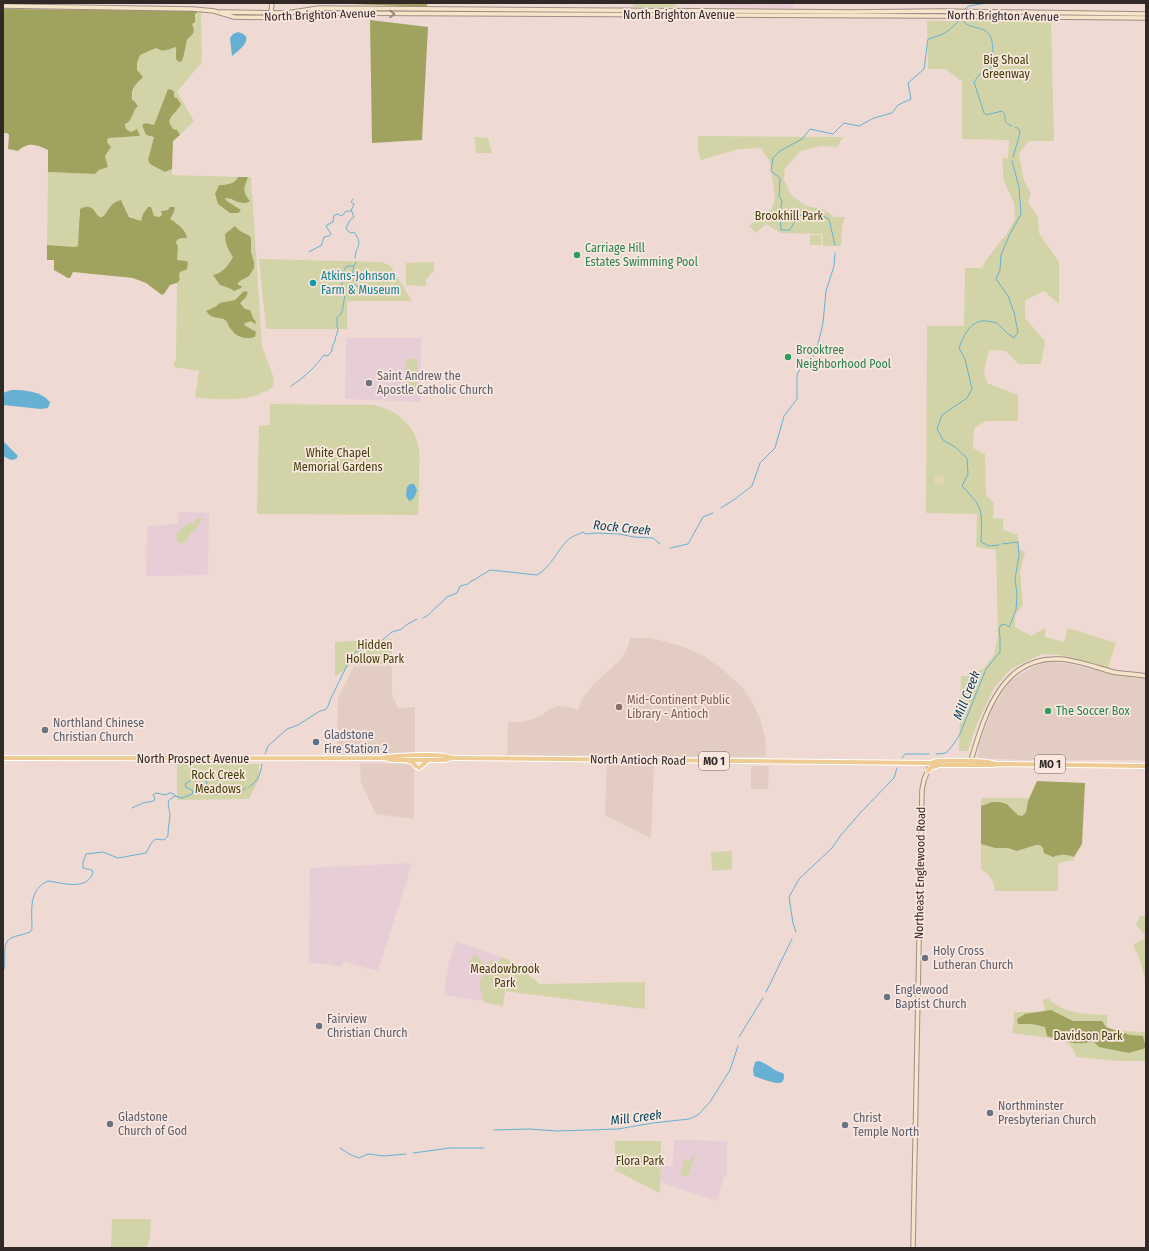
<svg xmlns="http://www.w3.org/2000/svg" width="1149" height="1251" viewBox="0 0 1149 1251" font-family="'Fira Sans Condensed',sans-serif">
<rect width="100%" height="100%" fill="#eedad3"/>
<g fill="#e3cdc2">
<polygon points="630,638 651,638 681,646 704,656 722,669 741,686 751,700 760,718 765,739 766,757 507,755 508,722 523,722 541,716 550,709 557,706 571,707 578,710 582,699 592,686 622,658 627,649"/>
<polygon points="1052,662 1071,664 1099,671 1139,678 1146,678 1146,761 1134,760 1021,760 978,758 979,744 994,706 1010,681 1036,665"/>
<polygon points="354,666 391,666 392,668 392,695 398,708 415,707 415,752 337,755 338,698"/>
<polygon points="360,763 411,764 414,769 414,819 376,814 361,783"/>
<polygon points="607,764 654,764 651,838 605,815"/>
<polygon points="751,766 769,766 768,789 751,789"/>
</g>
<g fill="#e6cdd6">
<polygon points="721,3 793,3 793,8 721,7"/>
<polygon points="346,338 421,338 421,402 345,399"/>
<polygon points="179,512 209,513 208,575 146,576 147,526 178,524"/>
<polygon points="412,863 378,971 344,962 339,967 329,964 309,963 310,868"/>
<polygon points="456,941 509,960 503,1004 445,995 444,994 449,962"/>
<polygon points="674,1140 727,1141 727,1173 724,1177 717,1201 660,1182 660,1166 673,1166"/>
</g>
<g fill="#d2d4a7">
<rect x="633" y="3" width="43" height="4"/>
<path d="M197,11H201L202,62L177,92L194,121L180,135L177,130C172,129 170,127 169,123L171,114L178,109L174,97V92L168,89L154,125L146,123L143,125L146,131L154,137L148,160L165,172L172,169V175L238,177C235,184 226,185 219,185L230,213H238L237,207L227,201L225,198H228L231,200L249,201C243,190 243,189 248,177H251L262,346C264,354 275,377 274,381C274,386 270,389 267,392L265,391C251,402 212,400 195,397L199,371L174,367V361H176L177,283L180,280L179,275L180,272L183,270L177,260L178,247L176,242C178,237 183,238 187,237L169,219L174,212L168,210L161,211L162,215L159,217L154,216L151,211L141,221C128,216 128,215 123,202L110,206L104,216H98L94,209L79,212L80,226L78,245L76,247L47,245L48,172L95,174L99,170L108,167L105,156L110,149L109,144L107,142L108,138L140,136L137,129L131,132L126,129C125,120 129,112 131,103C132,97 133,91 135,84L138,83C137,73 136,63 140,55L156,48L159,50L176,47L182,61L185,52V44L194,29L192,24Z"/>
<polygon points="1051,20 1054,141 1029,141 1019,153 1022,171 1024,180 1031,193 1028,202 1038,217 1039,233 1059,262 1059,304 1044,291 1026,300 1025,302 1025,318 1045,341 1041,364 1018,364 1006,351 989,350 984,371 987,383 1018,395 1018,421 986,421 974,428 973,448 985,454 986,495 994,503 993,518 1003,519 1003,530 1018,535 1019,549 1025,552 1020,572 1023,604 1015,615 1015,627 1031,636 1045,628 1045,637 1064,642 1068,628 1116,643 1108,668 1060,655 1042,654 1011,669 994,688 976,726 968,751 959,751 961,676 969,676 984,668 994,655 998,636 996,550 976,547 977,514 926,513 927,326 964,326 965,268 982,268 986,260 1008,232 1015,219 1014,203 1004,181 1002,158 1008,159 1009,140 962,139 962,81 945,69 928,69 927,21"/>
<polygon points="698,136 843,137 837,147 821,146 801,151 785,168 784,180 791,195 806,206 823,209 834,217 845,217 842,226 841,246 823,246 822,234 781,233 766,224 756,233 749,226 772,208 775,198 770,162 761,148 739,149 701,160 698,150"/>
<polygon points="474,137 488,138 492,153 476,153"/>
<rect x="810" y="235" width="11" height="10"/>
<polygon points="259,259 382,262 389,265 392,268 412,301 347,301 347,329 266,329"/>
<polygon points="434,262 434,270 426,280 426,286 406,285 406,263"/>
<polygon points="405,359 417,359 418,390 405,390"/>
<path d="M270,404L375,405C397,411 416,425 419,450C420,458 419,467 419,475C419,488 419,502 418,515L257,514L259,426L270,425Z"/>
<path d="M200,517L202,519L197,527L198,528L194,532L192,531L190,534V536L184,543H178V541L174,537L185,525L191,522L194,523C194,521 197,518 200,517Z"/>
<polygon points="392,639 392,664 350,665 335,677 335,642"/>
<polygon points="259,764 259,779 249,799 177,800 177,764"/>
<path d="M981,798H1029L1026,812L1022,816C1015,815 1013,807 1007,804C999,800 988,803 981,806Z"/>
<path d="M981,844L995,848H1008L1017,851L1036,845H1040L1058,855L1068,854L1074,857L1073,860L1058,863V891H995C994,881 990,874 981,869Z"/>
<polygon points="732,851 732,869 712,871 711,852"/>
<polygon points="1140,915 1146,917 1146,936 1136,925"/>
<polygon points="1146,937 1146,983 1140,960 1133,945"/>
<polygon points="475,955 490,969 491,968 487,964 491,959 493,961 494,965 503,957 509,960 540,984 645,982 645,1009 505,991 503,1006 483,1002 479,980 483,976 468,962"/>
<path d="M1048,998C1064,1014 1085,1014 1107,1015V1030L1144,1032L1146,1040V1061H1118L1076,1057C1075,1052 1072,1047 1068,1044C1060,1038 1024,1035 1012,1033L1014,1021V1012H1045L1043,1000Z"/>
<polygon points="615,1141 661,1141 660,1193 615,1170"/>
<polygon points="694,1156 696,1156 693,1161 688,1177 680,1175 685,1159 691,1161 691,1158"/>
<polygon points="112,1219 151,1219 150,1239 146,1248 111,1248"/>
</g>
<g fill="#a0a360">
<polygon points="325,3 427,3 427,7"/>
<path d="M3,9L197,11V13L195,14V22L192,24C198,36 187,35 186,44C185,50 184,55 182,61L179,62L176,59V47C169,49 163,53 156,48L140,55L137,63V70L143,77C135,85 131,88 132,100L134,101L138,106C132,110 133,121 125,124L126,129L131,132L137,129L140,136L108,138L107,142L111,147L105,156L108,167L99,170L95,174L48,172V150C37,145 29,141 18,151L8,149L9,135L7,133H3Z"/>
<polygon points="370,20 428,27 422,140 372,143"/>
<path d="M168,89L172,90L174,92V97L177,98L181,104C178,111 171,114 169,122L173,129L177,130L180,135L173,141L172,169L165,172L150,164L148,160L154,137L146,135L142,125L146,123L154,125Z"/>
<path d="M238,177H248C244,188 242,191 250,201C241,207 234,198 225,198L227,201L241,210L238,213H230L218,204L215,194L219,185C226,185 235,184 238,177Z"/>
<path d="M121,200L129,217L141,221L143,214L148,207H151L154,216L159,217L162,215L161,211L168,210L170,207H175L174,212L170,219C177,224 185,228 187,238C183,238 178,237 176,242L178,247L177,260L186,261L188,262L187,269L180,272L179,275L180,280L177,283L170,285L164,294L162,295L146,283L133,278L73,272L70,278H68L54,270V260H47V245L76,247L78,245L80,209C90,204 93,208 98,216L101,217L104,216C109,208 112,202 121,200Z"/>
<path d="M235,226L240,231L250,236L251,239V252L254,262V268L249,276L240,281L238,283V285L242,286L241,288L234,291L229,288L220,285L213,275C223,273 228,266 233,257C228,250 225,243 225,234Z"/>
<path d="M244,291L248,292L246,297L240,303L245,309L250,310L253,318L256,322L255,324L251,321L245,323L244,325L256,332L255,337C245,340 236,337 230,328C228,325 228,322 225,320C219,316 212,320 206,311L215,307L220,303L235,300Z"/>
<path d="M1037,781L1085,783L1082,844L1074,857C1067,854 1061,854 1053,857L1044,853L1043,848L1040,845H1036L1017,851L1008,848H995L981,844V806L992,802H1000L1007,804L1018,815L1022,816L1026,812L1028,801Z"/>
<path d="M1051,1010L1073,1021H1102L1106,1027L1130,1035L1143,1036L1146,1048L1129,1053L1099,1047L1093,1041C1076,1047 1063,1040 1047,1036L1045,1027L1032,1024H1018L1017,1019L1025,1014Z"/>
</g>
<circle fill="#dfd5b1" cx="939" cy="480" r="5.5"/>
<g fill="#66b1d3">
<path d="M238,32C257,37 239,50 232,56L230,38L233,34Z"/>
<path d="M11,390C26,390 40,391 50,402L48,408L41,409L3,405V393Z"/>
<polygon points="3,441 18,456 16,459 11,460 3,456"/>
<path d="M410,484H414L417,490C416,494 414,500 409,501L406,496L407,487Z"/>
<path d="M758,1061C768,1063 773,1071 783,1073L784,1075C784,1078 784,1082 780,1083C775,1084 759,1078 754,1076L753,1070L755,1062Z"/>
</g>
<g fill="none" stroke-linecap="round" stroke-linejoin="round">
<g stroke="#66b1d3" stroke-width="1">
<polyline points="965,9 969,6 987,3"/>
<path d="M961,19C968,28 975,26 984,30C996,36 993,57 991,68L980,74L974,82L984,113L986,115L1002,111C1009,118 1000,122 1012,126"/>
<polyline points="1013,157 1020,133 1019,129 1015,127"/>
<path d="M353,199L351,202L354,204L353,207L351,210L354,217L350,220L346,228L348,231L351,233L354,232C364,246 356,244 355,258"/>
<path d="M835,245L829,219L815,212L798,216L790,230H781L780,214L782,201L779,196L780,178L771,171L773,158L780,151L802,139L810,129L833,134L844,123L859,126L874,118L892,113L898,105L911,99L908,83L924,69L928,39C944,35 950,31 961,18"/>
<polyline points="309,252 318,247 321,246 324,237 329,236 331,234 326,226 327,225 333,222 334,215 338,214 341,216 343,215 346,211 352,211"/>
<path d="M354,266C351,277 352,282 361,290"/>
<polyline points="813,356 817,348 823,323 826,291 834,266 835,253"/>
<path d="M291,386C304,378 316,366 324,355L328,356L330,353L332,351V347L335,341V339L338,330L337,326V317C345,313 342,304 345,297L341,293L343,272L347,266H354L356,262"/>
<polyline points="721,508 735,499 752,486 760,463 775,448 784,416 797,399 797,375 802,365 809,361"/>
<path d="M999,545L989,546L981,542C981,530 984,514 977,503C972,497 967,491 962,486L968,474L967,458L955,447L943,440L937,429L942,415L967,398L972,389L965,359L959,348C963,338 968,324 981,321C985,320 992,322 997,323L1007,333L1014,338L1018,332L1014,312L1008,296L996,279L1000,270L1001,255L1009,236L1021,214L1019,187L1012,161"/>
<polyline points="670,548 688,544 703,517 713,513"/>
<path d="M423,618L427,616L447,597L457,593L460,586L468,584L471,581L474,580L490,570L537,575C552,566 557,550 569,539C574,535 578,535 583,532L586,534L596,533L619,534L634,537L653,538L660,544"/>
<polyline points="265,754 268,746 287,729 298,725 320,711 325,710 328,706 331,698 351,657 357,651 373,648 392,632 402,629 406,625 417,619"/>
<polyline points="936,754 946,753 953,745 960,734 986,669 1000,652 1000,637 999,629 1001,625 1005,624 1009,627 1016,610 1017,594 1015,579 1019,556 1018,542 1002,544"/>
<polyline points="902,758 905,754 929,754"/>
<path d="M249,787C259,780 260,775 262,764"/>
<polyline points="132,808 143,803 154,801 155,798 153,795 156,793 166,795 169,793 172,793 176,796"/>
<polyline points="796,932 793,923 789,897 799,879 832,848 841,835 861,812 894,778 897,768"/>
<path d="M3,972C8,962 0,944 11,938C17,935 24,935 30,932L32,929C32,910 28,890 48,881C63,883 86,891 93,873L92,870L83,868V862L86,854L103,852L118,858L146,853L152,842L156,839L164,840L168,836C168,829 169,823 170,816C170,811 167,806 169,800L175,796L182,798L192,794L193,791L186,787L185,784L193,779L196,775L203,774L205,775L207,784L206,788L214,795L229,791C243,796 235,793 246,788"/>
<polyline points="766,992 792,939"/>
<polyline points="739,1037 763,998"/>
<polyline points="494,1130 529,1129 557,1131 618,1129 653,1123 689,1119 698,1115 710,1102 730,1070 738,1046"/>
<polyline points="340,1148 349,1154 359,1158 368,1154 384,1156 406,1154"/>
<polyline points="413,1153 450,1148 484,1148"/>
</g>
<defs>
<g id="secondary">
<polyline points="3,6 193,9 214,11 234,17 288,18 319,13 939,16 1146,18"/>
<polyline points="221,12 287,13 319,8 851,12 939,11 1146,14"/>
<polyline points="271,13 272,3"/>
<path d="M971,762L972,757C985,713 1003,656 1059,659C1077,660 1095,667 1113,672C1124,674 1135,674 1146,676"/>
<polyline points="913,1248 922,790 924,780 931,763"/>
</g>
<g id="primary">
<path d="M3,758C129,759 256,758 382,758C398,755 429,754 445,756C448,757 451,758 455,758L931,763L939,765H991L1002,764L1146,766"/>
<polyline points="385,758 392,760 445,760 451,758"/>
<polyline points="408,761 412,762 416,766"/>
<path d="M931,763L936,761C950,761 984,759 996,764"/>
<polyline points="419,768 427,761"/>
<polyline points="928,771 932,767 937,766"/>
</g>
</defs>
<use href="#secondary" stroke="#9f8d87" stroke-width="5.5"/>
<use href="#primary" stroke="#fff" stroke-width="6"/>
<use href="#secondary" stroke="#f6e5c8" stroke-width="3.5"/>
<use href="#primary" stroke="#eecb92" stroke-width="4"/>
</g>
<defs><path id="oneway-chevron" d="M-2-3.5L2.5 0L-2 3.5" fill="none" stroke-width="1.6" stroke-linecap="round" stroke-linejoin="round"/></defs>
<use stroke="#938777" href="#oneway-chevron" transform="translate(392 14)"/>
<g fill="#2e9e5b" stroke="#fbe7e0" stroke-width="1.5">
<circle cx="577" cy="255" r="4"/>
<circle cx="788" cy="357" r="4"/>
<circle cx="1048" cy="711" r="4"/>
</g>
<circle fill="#0f9aa8" stroke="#fbe7e0" stroke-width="1.5" cx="313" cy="283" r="4"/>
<g fill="#6b7280" stroke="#fbe7e0" stroke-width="1.5">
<circle cx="369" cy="383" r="4"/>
<circle cx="45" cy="730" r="4"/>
<circle cx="925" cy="958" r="4"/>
<circle cx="887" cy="997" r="4"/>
<circle cx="319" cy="1026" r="4"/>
<circle cx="990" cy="1113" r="4"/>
<circle cx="110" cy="1124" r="4"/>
<circle cx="845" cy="1125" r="4"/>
</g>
<circle fill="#8d6e63" stroke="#fbe7e0" stroke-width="1.5" cx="619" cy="707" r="4"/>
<circle fill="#5c6f8a" stroke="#fbe7e0" stroke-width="1.5" cx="316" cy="742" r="4"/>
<g text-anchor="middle" stroke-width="3.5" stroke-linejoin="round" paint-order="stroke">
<g fill="#fbe7e0" stroke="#6d625e" stroke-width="1">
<rect x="699" y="752" width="30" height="18" rx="3"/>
<rect x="1035" y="755" width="30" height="18" rx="3"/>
</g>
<g font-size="11" font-weight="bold" fill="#302926">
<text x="714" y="765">MO 1</text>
<text x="1050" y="768">MO 1</text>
</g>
<g font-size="12" fill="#302926" stroke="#fbe7e0">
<text transform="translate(320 15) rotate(-2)" y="4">North Brighton Avenue</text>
<text x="679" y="19">North Brighton Avenue</text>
<text transform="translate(1003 16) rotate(1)" y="4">North Brighton Avenue</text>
<text x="193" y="763">North Prospect Avenue</text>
<text transform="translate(638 760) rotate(1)" y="4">North Antioch Road</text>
<text transform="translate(920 873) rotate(-89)" y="4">Northeast Englewood Road</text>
</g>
<g font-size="12" fill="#41410c" stroke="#fbe7e0">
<text x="1006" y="64">Big Shoal<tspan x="1006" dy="14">Greenway</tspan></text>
<text x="789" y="220">Brookhill Park</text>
<text x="338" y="457">White Chapel<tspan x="338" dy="14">Memorial Gardens</tspan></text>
<text x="375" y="649">Hidden<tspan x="375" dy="14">Hollow Park</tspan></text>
<text x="218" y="779">Rock Creek<tspan x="218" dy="14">Meadows</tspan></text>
<text x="505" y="973">Meadowbrook<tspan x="505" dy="14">Park</tspan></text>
<text x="1088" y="1040">Davidson Park</text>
<text x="640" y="1165">Flora Park</text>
</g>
<g font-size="12" fill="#27864d" stroke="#fbe7e0" text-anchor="start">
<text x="585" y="252">Carriage Hill<tspan x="585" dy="14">Estates Swimming Pool</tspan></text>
<text x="796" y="354">Brooktree<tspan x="796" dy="14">Neighborhood Pool</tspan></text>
<text x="1056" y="715">The Soccer Box</text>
</g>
<g font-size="12" fill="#0d838f" stroke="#fbe7e0" text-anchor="start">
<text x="321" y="280">Atkins-Johnson<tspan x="321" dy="14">Farm &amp; Museum</tspan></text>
</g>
<g font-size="12" fill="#5b616d" stroke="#fbe7e0" text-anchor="start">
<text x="377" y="380">Saint Andrew the<tspan x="377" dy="14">Apostle Catholic Church</tspan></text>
<text x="53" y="727">Northland Chinese<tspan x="53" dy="14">Christian Church</tspan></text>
<text x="933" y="955">Holy Cross<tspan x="933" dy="14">Lutheran Church</tspan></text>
<text x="895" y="994">Englewood<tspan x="895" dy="14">Baptist Church</tspan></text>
<text x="327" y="1023">Fairview<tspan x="327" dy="14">Christian Church</tspan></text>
<text x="998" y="1110">Northminster<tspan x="998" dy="14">Presbyterian Church</tspan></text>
<text x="118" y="1121">Gladstone<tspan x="118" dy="14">Church of God</tspan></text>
<text x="853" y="1122">Christ<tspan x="853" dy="14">Temple North</tspan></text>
</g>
<g font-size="12" fill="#785e54" stroke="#fbe7e0" text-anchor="start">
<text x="627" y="704">Mid-Continent Public<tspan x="627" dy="14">Library - Antioch</tspan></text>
</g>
<g font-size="12" fill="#4e5e75" stroke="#fbe7e0" text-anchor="start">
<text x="324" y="739">Gladstone<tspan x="324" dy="14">Fire Station 2</tspan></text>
</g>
<g font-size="13" font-style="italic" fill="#05475f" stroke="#fbe7e0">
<text transform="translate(622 527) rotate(6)" y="5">Rock Creek</text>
<text transform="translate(966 695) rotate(-68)" y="5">Mill Creek</text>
<text transform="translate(636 1117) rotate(-7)" y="5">Mill Creek</text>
</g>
</g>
<rect width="1149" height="1251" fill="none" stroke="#302926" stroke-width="8"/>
</svg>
